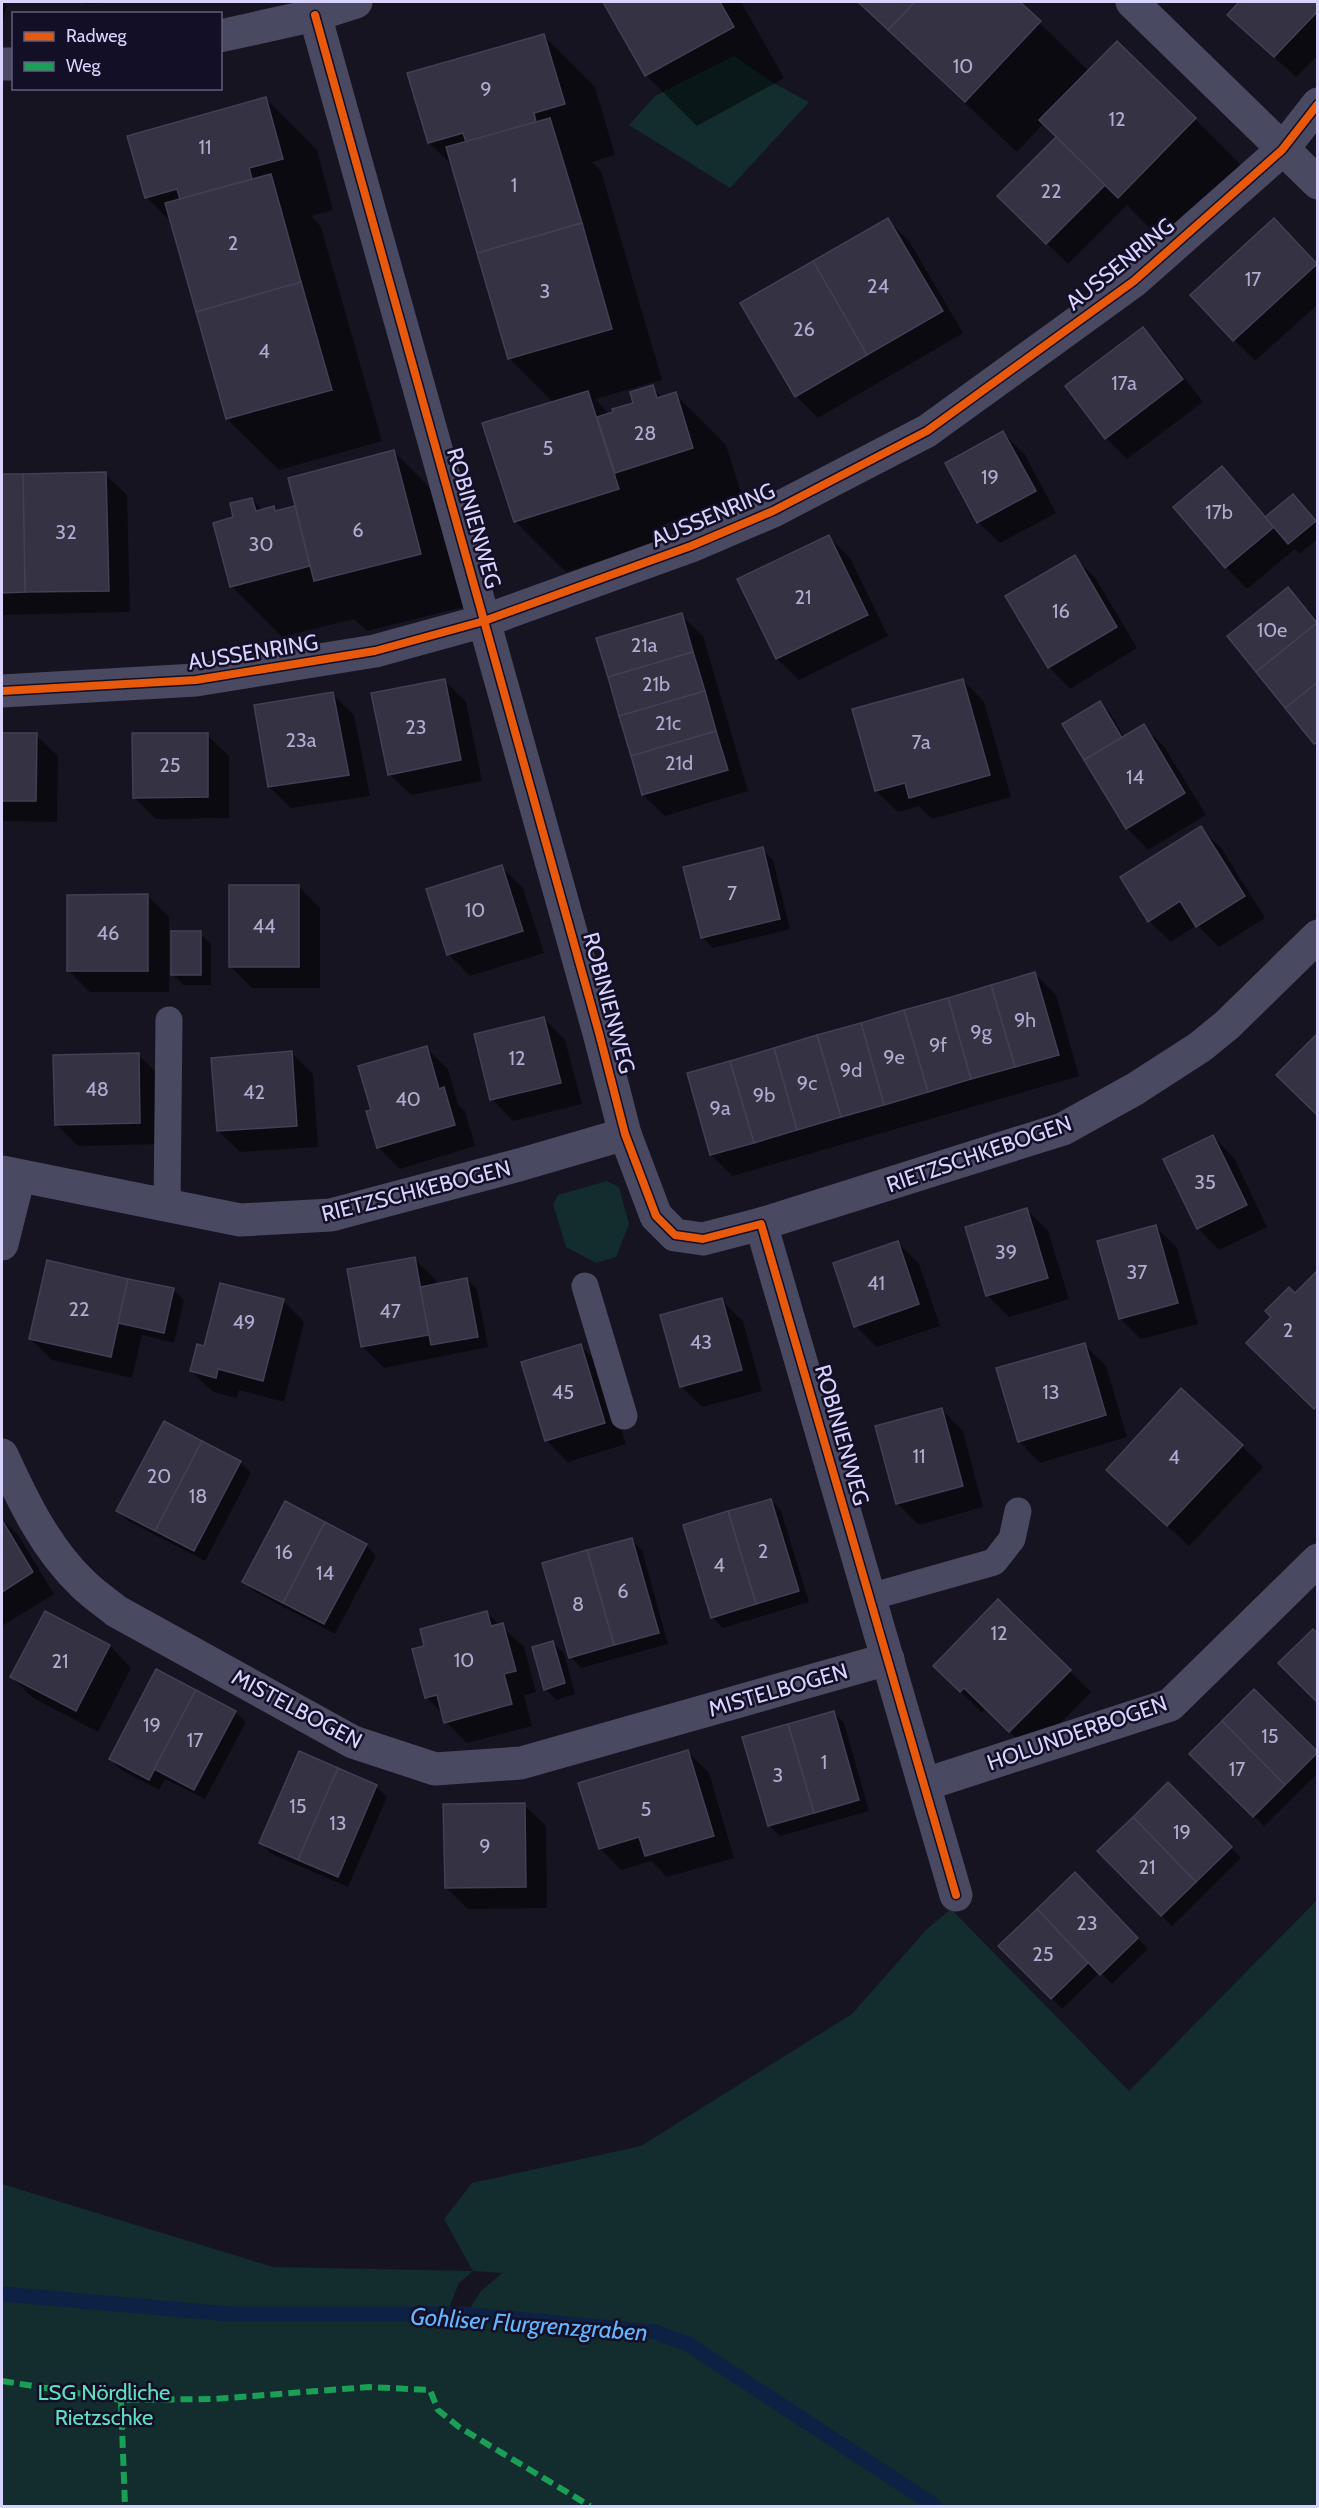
<svg xmlns="http://www.w3.org/2000/svg" width="1319" height="2508" font-family="Cabin,sans-serif">
<style>
.green{fill:#132c2d;fill-rule:evenodd}
.shadow{fill:#0007}
.lines{fill:none;stroke-linecap:round;stroke-linejoin:round}
.stream{stroke:#0d2144;stroke-width:15}
.building{fill:#343243;stroke:#433f54;stroke-width:1.5}
.lane{stroke:#4a4962;stroke-width:27}
.street{stroke:#4a4962;stroke-width:33}
.quiet{stroke:#1a9f57;stroke-width:6;stroke-dasharray:12 6;stroke-linecap:butt}
.cycleway-casing{stroke:#130f26;stroke-width:11}
.cycleway{stroke:#e8590c;stroke-width:8}
.labels{text-anchor:middle;dominant-baseline:central;stroke-width:5;stroke-linejoin:round;paint-order:stroke}
.number-label{font-size:20px;fill:#b0acd0}
.street-label{font-size:22px;fill:#d9d4ff;stroke:#130f26}
.park-label{font-size:22px;fill:#5fe0c0;stroke:#130f26}
.water-label{font-size:24px;font-style:italic;fill:#62b6ff;stroke:#130f26}
</style>
<rect width="100%" height="100%" fill="#161421"/>
<!-- green -->
<g class="green">
<polygon points="734,56 775,84 809,102 730,188 629,125 655,96"/>
<polygon points="607,1181 619,1187 629,1224 616,1257 596,1263 566,1247 553,1204 558,1195"/>
<path d="M1317,1900V2506H2V2184L273,2267L473,2271L444,2219L472,2183L641,2146L852,2014L926,1930L951,1909L1129,2091ZM473,2271L502,2273L481,2291L466,2314L447,2313L459,2283Z"/>
</g>
<!-- shadow -->
<g class="shadow">
<polygon points="2,2 7,2 2,29"/>
<polygon points="82,2 129,2 85,4"/>
<polygon points="604,2 741,2 784,78 697,126 646,75"/>
<polygon points="857,2 1018,2 1089,71 1195,119 1246,170 1170,248 1127,205 1068,264 999,196 1075,154 1044,123 1017,152"/>
<polygon points="1241,2 1318,2 1318,55 1296,77 1229,15"/>
<polygon points="544,36 595,87 615,155 592,162 601,171 662,380 595,399 610,415 635,404 652,387 663,398 675,394 726,445 743,499 665,524 669,540 566,572 515,521 554,403 509,358 454,167 429,143"/>
<polygon points="266,99 317,150 333,210 311,216 321,227 382,441 279,470 227,419 172,223 146,197"/>
<polygon points="888,220 909,241 963,333 818,418 796,396"/>
<polygon points="1296,241 1318,265 1318,304 1255,361 1234,340"/>
<polygon points="1143,329 1164,351 1203,402 1127,459 1106,438"/>
<polygon points="1003,433 1025,455 1056,513 1000,543 978,522"/>
<polygon points="394,452 445,503 472,605 367,631 354,619 282,637 231,586 252,499 263,510 274,507 278,512 296,507"/>
<polygon points="1222,468 1267,517 1293,496 1318,523 1318,539 1299,554 1295,549 1247,589 1226,567"/>
<polygon points="105,474 127,495 130,612 2,615 2,476"/>
<polygon points="828,536 850,558 888,636 799,680 777,659 739,580"/>
<polygon points="1074,557 1096,579 1137,648 1070,689 1049,667"/>
<polygon points="1288,589 1318,621 1318,746 1229,636"/>
<polygon points="681,615 703,636 748,791 665,816 643,795 597,639"/>
<polygon points="444,680 466,702 482,781 411,795 389,774"/>
<polygon points="963,680 984,702 1011,797 932,819 919,806 898,812 876,791"/>
<polygon points="332,694 354,715 370,796 291,808 269,787"/>
<polygon points="1099,703 1110,713 1125,738 1144,726 1165,748 1206,815 1148,850 1127,828"/>
<polygon points="2,734 36,735 58,756 57,822 2,821"/>
<polygon points="207,735 229,756 229,818 156,819 134,797"/>
<polygon points="1200,828 1222,849 1265,918 1219,947 1197,925 1171,942 1149,921"/>
<polygon points="762,849 773,860 790,929 713,948 702,937"/>
<polygon points="502,867 523,888 544,953 470,976 449,955 428,890"/>
<polygon points="299,887 320,908 320,988 252,988 231,967"/>
<polygon points="147,895 169,917 169,992 90,992 69,971"/>
<polygon points="200,933 211,944 211,985 183,985 173,975"/>
<polygon points="1035,974 1056,995 1079,1076 733,1176 711,1155 688,1074"/>
<polygon points="544,1019 565,1040 582,1104 513,1121 492,1099"/>
<polygon points="426,1048 448,1069 458,1104 465,1111 475,1146 400,1169 378,1147 373,1111"/>
<polygon points="291,1053 313,1074 318,1147 240,1152 218,1131"/>
<polygon points="138,1055 160,1076 161,1144 78,1146 56,1124"/>
<polygon points="1213,1136 1234,1158 1267,1227 1219,1250 1198,1228"/>
<polygon points="1027,1210 1048,1231 1069,1299 1009,1317 987,1295"/>
<polygon points="1156,1227 1177,1248 1198,1324 1141,1339 1120,1318"/>
<polygon points="898,1243 919,1264 940,1326 877,1347 856,1326"/>
<polygon points="414,1259 436,1280 437,1285 467,1279 477,1290 488,1347 384,1368 363,1347"/>
<polygon points="173,1290 184,1300 174,1343 142,1335 132,1378 52,1360 31,1339"/>
<polygon points="721,1300 743,1321 762,1391 702,1407 681,1386"/>
<polygon points="283,1301 304,1322 284,1402 239,1390 237,1398 213,1392 191,1371 205,1348"/>
<polygon points="1084,1344 1106,1366 1127,1437 1040,1463 1019,1441"/>
<polygon points="581,1346 602,1367 626,1444 568,1462 546,1440"/>
<polygon points="942,1410 963,1431 983,1507 919,1525 897,1503"/>
<polygon points="1242,1446 1263,1467 1189,1546 1108,1470"/>
<polygon points="240,1462 251,1473 205,1561 128,1521 118,1510"/>
<polygon points="771,1500 781,1511 809,1602 723,1628 712,1617"/>
<polygon points="2,1519 18,1535 54,1594 2,1626"/>
<polygon points="631,1540 642,1550 668,1644 581,1668 571,1657"/>
<polygon points="366,1545 376,1556 335,1634 255,1592 244,1582"/>
<polygon points="999,1602 1091,1692 1031,1753 986,1708 982,1713 935,1666"/>
<polygon points="46,1613 110,1646 131,1668 98,1732 33,1698 12,1677"/>
<polygon points="487,1613 524,1647 536,1692 524,1695 532,1726 467,1743 446,1722 444,1715 426,1697 426,1647"/>
<polygon points="553,1643 564,1653 575,1694 556,1700 546,1689"/>
<polygon points="1254,1691 1318,1754 1318,1773 1264,1826 1191,1754"/>
<polygon points="235,1712 246,1722 205,1799 165,1779 159,1790 121,1770 111,1759"/>
<polygon points="833,1712 844,1723 869,1811 780,1836 769,1825"/>
<polygon points="688,1752 709,1773 734,1858 667,1877 651,1861 621,1870 600,1848"/>
<polygon points="1168,1784 1241,1858 1172,1926 1099,1851"/>
<polygon points="376,1786 387,1797 348,1887 272,1854 261,1843"/>
<polygon points="524,1805 546,1826 547,1908 468,1909 446,1888"/>
<polygon points="1075,1874 1148,1949 1112,1984 1100,1972 1062,2009 1001,1946"/>
</g>
<g class="lines">
<!-- stream -->
<polyline class="stream" points="2,2294 230,2314 462,2314 655,2332 688,2344 935,2506"/>
</g>
<!-- building -->
<g class="building">
<polygon points="603,2 720,2 734,27 645,76"/>
<polygon points="858,2 915,2 888,30"/>
<polygon points="915,2 1020,2 1041,21 965,102 888,30"/>
<polygon points="1239,2 1318,2 1318,11 1274,57 1227,15"/>
<polygon points="544,34 565,104 534,113 536,122 466,142 463,133 428,143 407,73"/>
<polygon points="1117,41 1196,118 1118,198 1039,120"/>
<polygon points="266,97 283,159 249,168 252,179 180,199 177,189 145,198 127,136"/>
<polygon points="550,118 582,223 477,253 446,147"/>
<polygon points="1056,137 1105,185 1046,244 997,196"/>
<polygon points="271,174 301,282 196,312 165,203"/>
<polygon points="888,218 943,311 867,355 813,261"/>
<polygon points="1274,218 1317,264 1233,341 1190,295"/>
<polygon points="582,223 612,329 508,359 477,253"/>
<polygon points="813,261 867,355 795,397 740,303"/>
<polygon points="301,282 332,390 226,419 196,312"/>
<polygon points="1143,327 1183,379 1105,439 1065,386"/>
<polygon points="653,385 657,398 676,392 693,448 615,473 597,417 613,412 612,409 633,403 630,392"/>
<polygon points="588,391 619,489 514,522 482,423"/>
<polygon points="1003,431 1036,491 977,523 945,463"/>
<polygon points="394,450 421,554 314,581 288,478"/>
<polygon points="1222,466 1274,527 1225,568 1173,507"/>
<polygon points="106,472 109,591 25,592 23,474"/>
<polygon points="2,474 23,474 25,592 2,593"/>
<polygon points="1293,494 1316,521 1288,544 1265,517"/>
<polygon points="252,498 256,511 274,506 275,511 295,506 310,566 230,587 213,523 233,517 230,503"/>
<polygon points="829,535 868,615 776,659 737,579"/>
<polygon points="1075,555 1117,627 1048,668 1005,596"/>
<polygon points="1288,587 1317,623 1256,672 1227,636"/>
<polygon points="682,613 693,652 608,677 596,638"/>
<polygon points="1317,623 1318,682 1285,708 1256,672"/>
<polygon points="693,652 705,691 619,716 608,677"/>
<polygon points="445,679 461,760 388,775 371,693"/>
<polygon points="963,679 990,775 909,798 905,783 875,791 852,709"/>
<polygon points="1318,682 1318,741 1314,744 1285,708"/>
<polygon points="705,691 716,731 631,756 619,716"/>
<polygon points="333,692 349,775 268,787 254,705"/>
<polygon points="1100,701 1122,738 1084,760 1062,724"/>
<polygon points="1144,724 1185,793 1126,829 1084,760"/>
<polygon points="716,731 728,770 642,795 631,756"/>
<polygon points="2,733 37,733 36,801 2,801"/>
<polygon points="132,733 208,733 208,797 133,798"/>
<polygon points="1201,826 1245,896 1196,927 1180,901 1148,922 1120,877"/>
<polygon points="763,847 780,919 701,938 683,867"/>
<polygon points="502,865 523,931 447,955 426,889"/>
<rect x="229" y="885" width="70" height="82"/>
<polygon points="148,894 148,971 67,971 67,895"/>
<rect x="171" y="931" width="30" height="44"/>
<polygon points="1035,972 1059,1055 1015,1067 991,985"/>
<polygon points="991,985 1015,1067 971,1079 948,998"/>
<polygon points="948,998 971,1079 928,1092 904,1010"/>
<polygon points="904,1010 928,1092 884,1105 861,1023"/>
<polygon points="544,1017 561,1083 490,1100 474,1034"/>
<polygon points="861,1023 884,1105 841,1117 817,1035"/>
<polygon points="1318,1033 1318,1116 1276,1075"/>
<polygon points="817,1035 841,1117 797,1130 774,1048"/>
<polygon points="427,1046 439,1089 444,1087 455,1125 377,1148 366,1111 371,1110 358,1066"/>
<polygon points="774,1048 797,1130 754,1143 730,1061"/>
<polygon points="292,1051 297,1126 217,1131 211,1058"/>
<polygon points="139,1053 140,1123 55,1125 53,1055"/>
<polygon points="730,1061 754,1143 710,1155 687,1073"/>
<polygon points="1213,1135 1247,1205 1197,1229 1163,1159"/>
<polygon points="1027,1208 1048,1278 986,1296 965,1227"/>
<polygon points="1156,1225 1178,1303 1119,1319 1097,1241"/>
<polygon points="898,1241 919,1304 854,1327 833,1263"/>
<polygon points="415,1257 429,1335 361,1347 347,1269"/>
<polygon points="47,1260 128,1279 111,1357 29,1339"/>
<polygon points="1318,1270 1318,1405 1314,1409 1246,1343 1271,1317 1265,1311 1289,1287 1295,1293"/>
<polygon points="467,1278 478,1337 431,1345 420,1287"/>
<polygon points="128,1279 174,1288 164,1333 118,1323"/>
<polygon points="220,1283 284,1299 263,1381 218,1369 216,1378 190,1371 197,1344 204,1346"/>
<polygon points="722,1298 742,1370 680,1387 660,1315"/>
<polygon points="1085,1343 1106,1415 1018,1442 996,1368"/>
<polygon points="581,1344 605,1423 545,1441 521,1362"/>
<polygon points="1181,1388 1243,1445 1167,1526 1106,1470"/>
<polygon points="942,1408 963,1486 896,1504 875,1426"/>
<polygon points="164,1421 202,1441 155,1531 116,1511"/>
<polygon points="202,1441 241,1461 194,1551 155,1531"/>
<polygon points="771,1499 799,1591 756,1604 728,1511"/>
<polygon points="285,1501 325,1522 283,1603 242,1582"/>
<polygon points="728,1511 756,1604 711,1618 683,1525"/>
<polygon points="2,1520 33,1572 2,1592"/>
<polygon points="325,1522 367,1544 324,1624 283,1603"/>
<polygon points="632,1538 659,1633 614,1645 587,1550"/>
<polygon points="587,1550 614,1645 569,1658 542,1563"/>
<polygon points="998,1599 1071,1670 1009,1732 964,1688 960,1692 933,1666"/>
<polygon points="45,1611 110,1645 76,1711 10,1677"/>
<polygon points="487,1611 491,1626 503,1623 516,1671 504,1674 512,1704 444,1723 437,1695 425,1698 412,1649 424,1646 420,1629"/>
<polygon points="1313,1629 1318,1634 1318,1703 1278,1663"/>
<polygon points="553,1641 565,1683 544,1690 532,1647"/>
<polygon points="156,1669 196,1690 149,1780 109,1759"/>
<polygon points="1254,1689 1318,1752 1285,1785 1222,1721"/>
<polygon points="196,1690 236,1711 194,1790 154,1769"/>
<polygon points="834,1711 859,1800 814,1813 788,1724"/>
<polygon points="1222,1721 1285,1785 1253,1817 1189,1754"/>
<polygon points="788,1724 814,1813 768,1826 742,1737"/>
<polygon points="688,1750 714,1836 645,1856 639,1837 599,1849 578,1783"/>
<polygon points="299,1751 338,1768 298,1860 259,1843"/>
<polygon points="338,1768 377,1785 338,1877 298,1860"/>
<polygon points="1168,1782 1232,1847 1196,1882 1133,1817"/>
<polygon points="525,1803 526,1887 445,1888 443,1804"/>
<polygon points="1133,1817 1196,1882 1161,1916 1097,1851"/>
<polygon points="1075,1872 1138,1938 1100,1975 1037,1909"/>
<polygon points="1037,1909 1088,1963 1051,1999 998,1946"/>
</g>
<g class="lines">
<!-- lane -->
<g class="lane">
<polyline points="167,1206 169,1020"/>
<polyline points="585,1286 624,1416"/>
<polyline points="870,1597 994,1562 1012,1539 1018,1511"/>
</g>
<!-- street -->
<g class="street">
<polyline points="1132,2 1318,183"/>
<polyline points="315,15 599,1033 625,1134 656,1216 675,1235 703,1239 761,1224 956,1895"/>
<polyline points="220,36 315,15 356,2"/>
<polyline points="2,64 14,64"/>
<polyline points="2,691 196,680 375,651 484,621 691,546 773,511 927,431 1134,281 1282,150 1318,104"/>
<polyline points="2,1172 240,1220 331,1215 519,1165 625,1134"/>
<polyline points="761,1224 1063,1129 1135,1089 1200,1047 1227,1025 1318,936"/>
<polyline points="2,1244 19,1176"/>
<path d="M2,1455C23,1501 46,1549 83,1584C93,1594 105,1602 116,1611L353,1742L435,1769L521,1763L888,1659"/>
<polyline points="926,1784 1170,1705 1318,1560"/>
</g>
<!-- quiet -->
<g class="quiet">
<polyline points="2,2381 121,2400 214,2399 369,2387 430,2390 438,2410 459,2427 590,2506"/>
<polyline points="121,2400 125,2506"/>
</g>
<!-- cycleway casing -->
<g class="cycleway-casing">
<g id="cycleway">
<polyline points="315,15 599,1033 625,1134 656,1216 675,1235 703,1239 761,1224 956,1895"/>
<polyline points="2,691 196,680 375,651 484,621 691,546 773,511 927,431 1134,281 1282,150 1318,104"/>
</g>
</g>
<!-- cycleway -->
<use href="#cycleway" class="cycleway"/>
</g>
<g class="labels">
<!-- number labels -->
<g class="number-label">
<text x="963" y="66">10</text>
<text x="486" y="89">9</text>
<text x="1117" y="119">12</text>
<text x="205" y="147">11</text>
<text x="514" y="185">1</text>
<text x="1051" y="191">22</text>
<text x="233" y="243">2</text>
<text x="1253" y="279">17</text>
<text x="878" y="286">24</text>
<text x="545" y="291">3</text>
<text x="804" y="329">26</text>
<text x="264" y="351">4</text>
<text x="1124" y="383">17a</text>
<text x="645" y="433">28</text>
<text x="548" y="448">5</text>
<text x="990" y="477">19</text>
<text x="1219" y="512">17b</text>
<text x="358" y="530">6</text>
<text x="66" y="532">32</text>
<text x="261" y="544">30</text>
<text x="803" y="597">21</text>
<text x="1061" y="611">16</text>
<text x="1272" y="630">10e</text>
<text x="644" y="645">21a</text>
<text x="656" y="684">21b</text>
<text x="668" y="723">21c</text>
<text x="416" y="727">23</text>
<text x="301" y="740">23a</text>
<text x="921" y="742">7a</text>
<text x="679" y="763">21d</text>
<text x="170" y="765">25</text>
<text x="1135" y="777">14</text>
<text x="732" y="893">7</text>
<text x="475" y="910">10</text>
<text x="264" y="926">44</text>
<text x="108" y="933">46</text>
<text x="1025" y="1020">9h</text>
<text x="981" y="1032">9g</text>
<text x="938" y="1045">9f</text>
<text x="894" y="1057">9e</text>
<text x="517" y="1058">12</text>
<text x="851" y="1070">9d</text>
<text x="807" y="1083">9c</text>
<text x="97" y="1089">48</text>
<text x="254" y="1092">42</text>
<text x="764" y="1095">9b</text>
<text x="408" y="1099">40</text>
<text x="720" y="1108">9a</text>
<text x="1205" y="1182">35</text>
<text x="1006" y="1252">39</text>
<text x="1137" y="1272">37</text>
<text x="876" y="1283">41</text>
<text x="79" y="1309">22</text>
<text x="390" y="1311">47</text>
<text x="244" y="1322">49</text>
<text x="1288" y="1330">2</text>
<text x="701" y="1342">43</text>
<text x="563" y="1392">45</text>
<text x="1051" y="1392">13</text>
<text x="919" y="1456">11</text>
<text x="1174" y="1457">4</text>
<text x="159" y="1476">20</text>
<text x="198" y="1496">18</text>
<text x="763" y="1551">2</text>
<text x="284" y="1552">16</text>
<text x="719" y="1565">4</text>
<text x="325" y="1573">14</text>
<text x="623" y="1591">6</text>
<text x="578" y="1604">8</text>
<text x="999" y="1633">12</text>
<text x="464" y="1660">10</text>
<text x="60" y="1661">21</text>
<text x="152" y="1725">19</text>
<text x="1270" y="1736">15</text>
<text x="195" y="1740">17</text>
<text x="824" y="1762">1</text>
<text x="1237" y="1769">17</text>
<text x="778" y="1775">3</text>
<text x="298" y="1806">15</text>
<text x="646" y="1809">5</text>
<text x="338" y="1823">13</text>
<text x="1182" y="1832">19</text>
<text x="485" y="1846">9</text>
<text x="1147" y="1867">21</text>
<text x="1087" y="1923">23</text>
<text x="1043" y="1954">25</text>
</g>
<!-- street labels -->
<g class="street-label">
<text transform="translate(1120 264) rotate(-39)">AUSSENRING</text>
<text transform="translate(713 515) rotate(-23)">AUSSENRING</text>
<text transform="translate(474 518) rotate(74)">ROBINIENWEG</text>
<text transform="translate(253 652) rotate(-9)">AUSSENRING</text>
<text transform="translate(609 1003) rotate(75)">ROBINIENWEG</text>
<text transform="translate(979 1154) rotate(-19)">RIETZSCHKEBOGEN</text>
<text transform="translate(416 1191) rotate(-14)">RIETZSCHKEBOGEN</text>
<text transform="translate(842 1435) rotate(74)">ROBINIENWEG</text>
<text transform="translate(778 1690) rotate(-16)">MISTELBOGEN</text>
<text transform="translate(297 1709) rotate(28)">MISTELBOGEN</text>
<text transform="translate(1077 1733) rotate(-19)">HOLUNDERBOGEN</text>
</g>
<!-- park labels -->
<g class="park-label">
<text x="104" y="2392">LSG Nördliche<tspan x="104" dy="25">Rietzschke</tspan></text>
</g>
<!-- water labels -->
<g class="water-label">
<text transform="translate(529 2324) rotate(4)">Gohliser Flurgrenzgraben</text>
</g>
</g>
<!-- border -->
<rect width="1319" height="2508" fill="none" stroke="#d9d4ff" stroke-width="6"/>
<!-- legend -->
<rect x="12" y="12" width="210" height="78" fill="#130f26" stroke="#625e7d" stroke-width="1.5"/>
<rect x="24" y="32" width="30" height="9" fill="#e8590c" stroke="#625e7d" stroke-width="1.5"/>
<text x="66" y="42" font-size="18" fill="#d9d4ff">Radweg</text>
<rect x="24" y="62" width="30" height="9" fill="#1a9f57" stroke="#625e7d" stroke-width="1.5"/>
<text x="66" y="72" font-size="18" fill="#d9d4ff">Weg</text>
</svg>
